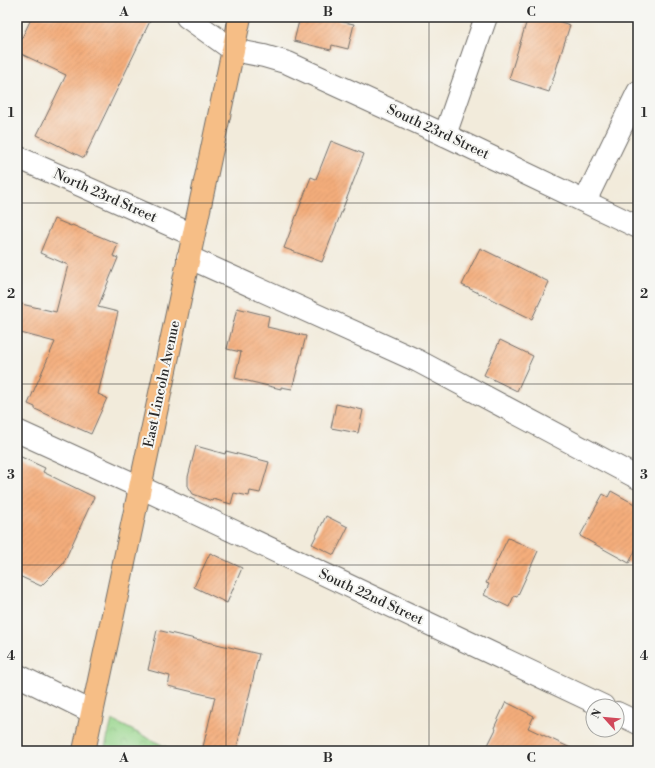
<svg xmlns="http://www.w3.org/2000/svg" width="655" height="768" font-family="'Libre Bodoni',serif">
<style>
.park{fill:url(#park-crowns);stroke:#62805c}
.building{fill:url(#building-hatch)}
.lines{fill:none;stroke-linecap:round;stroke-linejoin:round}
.minor-casing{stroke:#716e69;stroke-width:24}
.major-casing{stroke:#716e69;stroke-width:24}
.minor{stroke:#fff;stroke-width:22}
.major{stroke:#f6be86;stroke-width:22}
.grid{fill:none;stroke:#2b2b2b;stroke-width:1;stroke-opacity:0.55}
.labels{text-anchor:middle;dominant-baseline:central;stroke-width:4;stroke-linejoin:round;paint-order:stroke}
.street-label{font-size:14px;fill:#2b2b2b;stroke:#f6f6f2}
.neatline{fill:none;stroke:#2b2b2b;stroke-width:1.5}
.grid-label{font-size:13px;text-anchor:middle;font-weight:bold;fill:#2b2b2b}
</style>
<defs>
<pattern id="park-crowns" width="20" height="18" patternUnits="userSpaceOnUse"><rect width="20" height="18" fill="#98d68c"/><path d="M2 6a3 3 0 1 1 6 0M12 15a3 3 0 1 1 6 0" fill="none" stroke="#83b879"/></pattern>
<pattern id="building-hatch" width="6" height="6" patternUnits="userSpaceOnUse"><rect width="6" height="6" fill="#f4ad7b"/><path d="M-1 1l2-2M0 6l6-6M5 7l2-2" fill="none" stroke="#d1956a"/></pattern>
</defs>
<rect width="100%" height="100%" fill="#f6f6f2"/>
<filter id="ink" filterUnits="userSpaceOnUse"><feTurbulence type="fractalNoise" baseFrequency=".025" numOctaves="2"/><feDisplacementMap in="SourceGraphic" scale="8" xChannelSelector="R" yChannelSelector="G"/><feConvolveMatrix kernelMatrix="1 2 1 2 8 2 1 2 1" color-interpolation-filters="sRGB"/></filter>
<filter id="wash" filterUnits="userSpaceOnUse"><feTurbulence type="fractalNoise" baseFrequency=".012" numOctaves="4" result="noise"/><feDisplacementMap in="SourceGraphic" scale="16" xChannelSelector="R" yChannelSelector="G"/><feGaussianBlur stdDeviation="0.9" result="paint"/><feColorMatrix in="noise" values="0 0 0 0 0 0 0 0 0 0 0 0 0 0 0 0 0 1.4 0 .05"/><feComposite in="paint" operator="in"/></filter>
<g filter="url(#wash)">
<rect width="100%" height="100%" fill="#f2ebdb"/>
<!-- park -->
<polygon class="park" points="112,720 174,751 104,751"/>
<g id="blocks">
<!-- building -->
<g class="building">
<polygon points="32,17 152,17 84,158 37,135 66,75 17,52 17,48"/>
<polygon points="300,17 339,17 338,21 354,24 348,49 332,45 331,50 294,41"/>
<polygon points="528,17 545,17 570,25 549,92 509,79"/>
<polygon points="331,141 364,154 322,262 284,248 311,177 316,179"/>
<polygon points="54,219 71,226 72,225 118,244 113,256 118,258 98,307 118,312 98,394 107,398 91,434 35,409 35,407 28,404 55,342 17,332 17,303 56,312 68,265 40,253"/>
<polygon points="480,248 549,282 532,319 462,285"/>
<polygon points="237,308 269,316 267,327 306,336 292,389 281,387 281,389 235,378 241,352 227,349"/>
<polygon points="500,340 533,356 517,391 484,375"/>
<polygon points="336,404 363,410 358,433 331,428"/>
<polygon points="196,446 225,454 226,451 269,462 260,493 250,491 249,496 234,493 231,504 213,499 212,501 193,494 188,486 188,477"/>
<polygon points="17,455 45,468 43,472 94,497 63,564 41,586 17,575"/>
<polygon points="611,491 638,506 638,545 629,563 580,536 603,494 608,497"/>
<polygon points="326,516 348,527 334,555 312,544"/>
<polygon points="508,538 538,551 517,597 514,596 509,607 484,595 489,584 486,583"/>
<polygon points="210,553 242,568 227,603 194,587"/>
<polygon points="157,630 259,654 236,751 202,751 215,697 168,686 170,676 148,670"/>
<polygon points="506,702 534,716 528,728 577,751 485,751 496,729 494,728"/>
</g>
</g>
</g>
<g filter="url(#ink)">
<use href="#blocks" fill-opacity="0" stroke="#716e69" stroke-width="1"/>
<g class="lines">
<!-- minor casing -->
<g class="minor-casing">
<g id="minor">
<polyline points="187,17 233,50 264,56 288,63 445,135 638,227"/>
<polyline points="445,135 486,17"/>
<polyline points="17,157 193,235"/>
<polyline points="585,201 638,92"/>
<polyline points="188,257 418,361 638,478"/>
<polyline points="17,431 140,487 603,706"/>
<polyline points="17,675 92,712"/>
<polyline points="617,713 638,723"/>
</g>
</g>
<!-- major casing -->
<g class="major-casing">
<polyline id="major" points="84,751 240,17"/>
</g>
<!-- minor -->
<use href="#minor" class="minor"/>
<!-- major -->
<use href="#major" class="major"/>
</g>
</g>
<!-- grid -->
<path class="grid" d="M226,17V751M429,17V751M17,203H638M17,384H638M17,565H638"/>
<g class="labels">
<!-- street labels -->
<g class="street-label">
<text transform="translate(438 132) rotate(25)">South 23rd Street</text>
<text transform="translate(105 196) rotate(24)">North 23rd Street</text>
<text transform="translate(162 384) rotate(-78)">East Lincoln Avenue</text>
<text transform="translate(371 597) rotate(25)">South 22nd Street</text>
</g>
</g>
<!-- margin -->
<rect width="655" height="768" fill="none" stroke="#f6f6f2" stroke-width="44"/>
<!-- north arrow -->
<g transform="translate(605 718) rotate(297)"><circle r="19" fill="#f6f6f2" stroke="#a5a5a2"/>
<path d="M0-3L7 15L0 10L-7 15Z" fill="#d1495b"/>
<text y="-6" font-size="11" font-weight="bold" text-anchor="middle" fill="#2b2b2b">N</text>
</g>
<rect x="22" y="22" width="611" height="724" class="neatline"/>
<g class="grid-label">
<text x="124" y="16">A</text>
<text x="328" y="16">B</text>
<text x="531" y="16">C</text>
<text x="11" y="117">1</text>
<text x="644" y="117">1</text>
<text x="11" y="298">2</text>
<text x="644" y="298">2</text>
<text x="11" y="479">3</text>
<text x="644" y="479">3</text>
<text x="11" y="660">4</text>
<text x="644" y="660">4</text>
<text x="124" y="762">A</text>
<text x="328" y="762">B</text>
<text x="531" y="762">C</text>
</g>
</svg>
